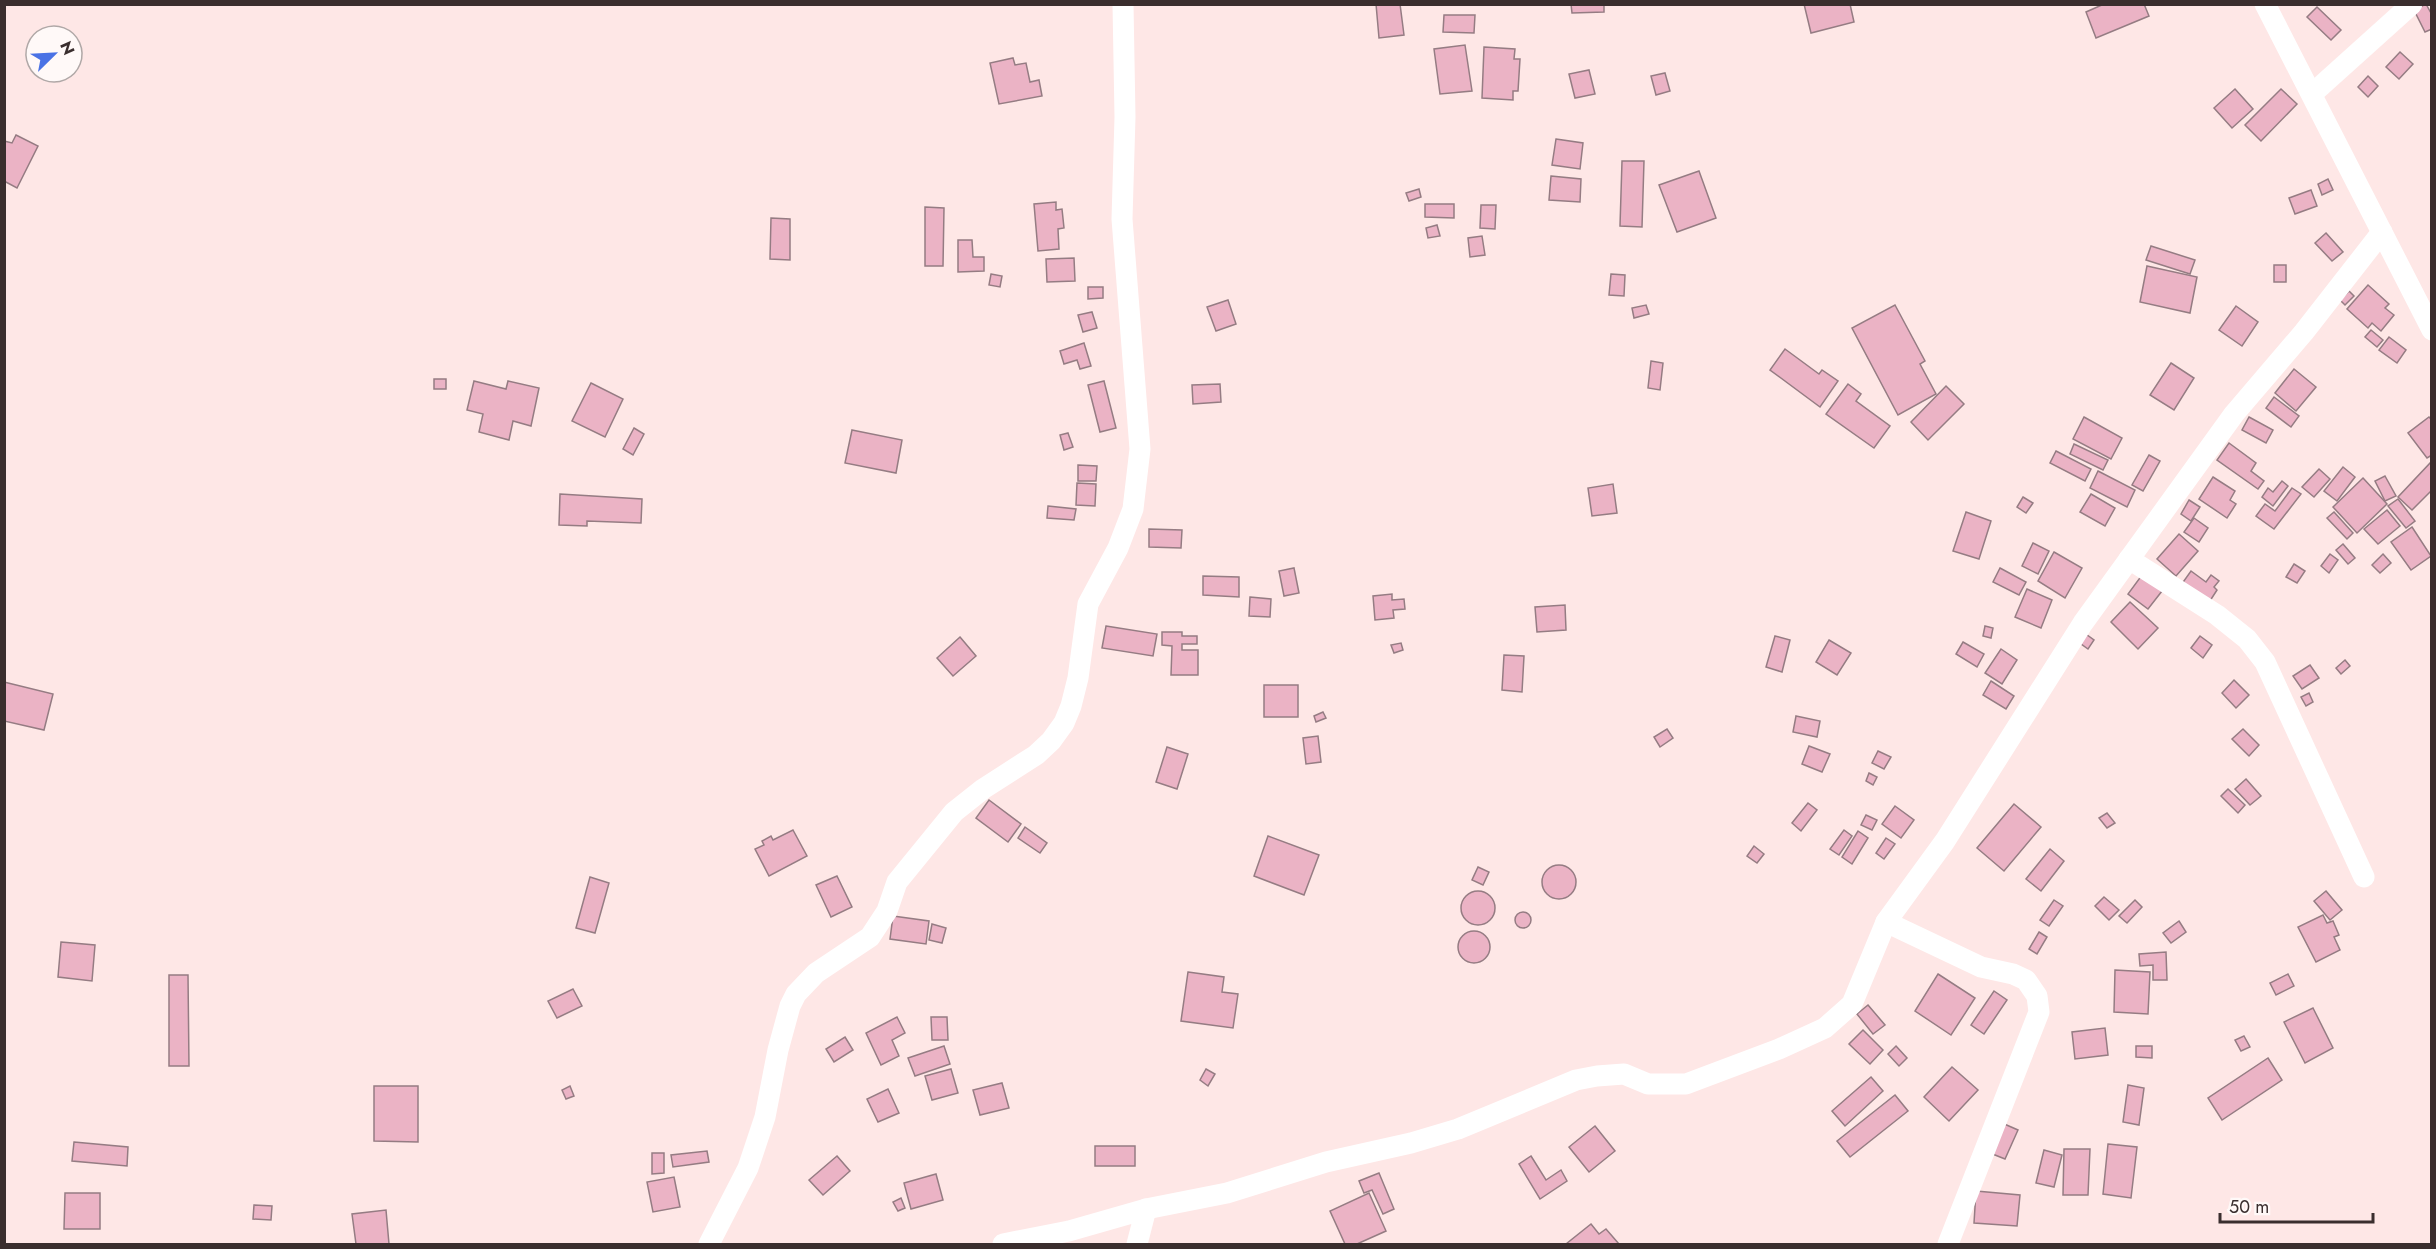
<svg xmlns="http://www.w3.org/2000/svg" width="2436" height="1249" font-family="Jost,sans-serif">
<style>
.building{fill:#ebb3c5;stroke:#957c83;stroke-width:1.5}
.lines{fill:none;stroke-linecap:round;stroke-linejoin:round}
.minor{stroke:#fff;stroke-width:21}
</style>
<rect width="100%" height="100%" fill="#fee7e6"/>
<!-- building -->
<g class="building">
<polygon points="1376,4 1400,4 1404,35 1379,38"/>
<polygon points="1571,4 1604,4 1604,12 1572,13"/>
<polygon points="1804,4 1850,4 1854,22 1811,33"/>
<polygon points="2104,4 2144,4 2149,16 2096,38 2086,12"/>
<polygon points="2426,4 2432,15 2432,29 2425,32 2414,10"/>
<polygon points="2317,7 2341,30 2331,40 2307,17"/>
<polygon points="1444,15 1475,15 1474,33 1443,32"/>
<polygon points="1465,45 1472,91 1440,94 1434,49"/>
<polygon points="1484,47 1515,49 1514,59 1520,59 1518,91 1513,91 1513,100 1482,98"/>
<polygon points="2400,52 2413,64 2399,79 2386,67"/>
<polygon points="1013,58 1015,65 1026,63 1030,82 1039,80 1042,96 999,104 990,63"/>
<polygon points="1589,70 1595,94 1575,98 1569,74"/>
<polygon points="1665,73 1670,91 1656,95 1651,76"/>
<polygon points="2368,76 2378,86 2368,97 2358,87"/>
<polygon points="2235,89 2253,109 2232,128 2214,108"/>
<polygon points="2281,89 2297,104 2261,141 2245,125"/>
<polygon points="16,135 38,146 17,188 4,181 4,141 12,143"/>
<polygon points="1556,139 1583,143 1580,169 1552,165"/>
<polygon points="1622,161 1644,161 1642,227 1620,226"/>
<polygon points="1699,171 1716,218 1677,232 1659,185"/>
<polygon points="1551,176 1581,179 1580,202 1549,200"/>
<polygon points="2328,179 2333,190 2322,195 2318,184"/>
<polygon points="1419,189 1421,197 1409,201 1406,193"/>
<polygon points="2311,190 2317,206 2295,214 2289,198"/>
<polygon points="1056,202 1056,210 1062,209 1064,228 1058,229 1059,249 1038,251 1034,204"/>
<polygon points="1425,204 1454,204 1454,218 1425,217"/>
<polygon points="1481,205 1496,205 1495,229 1480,228"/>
<polygon points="925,207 944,208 943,266 925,266"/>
<polygon points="771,218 790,219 790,260 770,259"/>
<polygon points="1437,225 1440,236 1428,238 1426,228"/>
<polygon points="2326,233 2343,252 2332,261 2315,243"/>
<polygon points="1482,236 1485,255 1470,257 1468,238"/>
<polygon points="958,240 972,240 973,257 984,257 984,271 958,272"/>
<polygon points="2151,246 2195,260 2190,274 2146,260"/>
<polygon points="1074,258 1075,281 1047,282 1046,259"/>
<rect x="2274" y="265" width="12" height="17"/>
<polygon points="2147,266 2197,277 2190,313 2140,302"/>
<polygon points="991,274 1002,276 1000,287 989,285"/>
<polygon points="1611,274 1625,275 1624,296 1609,295"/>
<polygon points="2368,285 2389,304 2385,308 2394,315 2381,331 2372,323 2368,328 2347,309"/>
<polygon points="1088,287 1103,287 1103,298 1088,299"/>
<polygon points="2349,291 2354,296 2345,305 2340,300"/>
<polygon points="1228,300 1236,324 1216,331 1207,307"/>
<polygon points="1646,305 1649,314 1634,318 1632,308"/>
<polygon points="1895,305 1925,361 1920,364 1936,394 1898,415 1852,328"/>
<polygon points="2236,306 2258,322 2242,346 2219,330"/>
<polygon points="1092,312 1097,328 1083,332 1078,315"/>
<polygon points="2371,330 2383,340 2377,347 2365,337"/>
<polygon points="2389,337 2406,350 2397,363 2379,350"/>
<polygon points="1084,343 1091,366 1080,369 1077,360 1064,364 1060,351"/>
<polygon points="1785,349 1819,374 1822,370 1838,381 1820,407 1770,370"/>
<polygon points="1651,361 1663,363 1660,390 1648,388"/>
<polygon points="2171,363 2194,378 2174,410 2150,395"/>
<polygon points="2294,369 2316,387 2296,411 2275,393"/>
<rect x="434" y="379" width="12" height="10"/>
<polygon points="474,381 506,389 508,381 539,388 531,426 513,421 509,440 479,432 483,414 467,410"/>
<polygon points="1104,381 1116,428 1100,432 1088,385"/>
<polygon points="591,383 623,399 605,437 572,421"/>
<polygon points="1220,384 1221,402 1193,404 1192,385"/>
<polygon points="1848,384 1861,394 1856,401 1890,426 1874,448 1826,414"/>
<polygon points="1946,386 1964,404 1928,440 1911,422"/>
<polygon points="2274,397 2299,416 2291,427 2266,408"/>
<polygon points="2084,417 2122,438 2111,459 2073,439"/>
<polygon points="2249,417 2273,430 2266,443 2242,430"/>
<polygon points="2429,417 2432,420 2432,455 2427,458 2408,433"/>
<polygon points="634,428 644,434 633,455 623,449"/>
<polygon points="852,430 902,440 896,473 845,463"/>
<polygon points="1068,433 1073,447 1064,450 1060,435"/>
<polygon points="2229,443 2256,463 2251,471 2264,481 2258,489 2217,460"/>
<polygon points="2074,444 2108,460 2103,470 2070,454"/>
<polygon points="2056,451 2091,469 2085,481 2050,463"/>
<polygon points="2149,455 2160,461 2143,491 2132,485"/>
<polygon points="2432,461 2432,490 2412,510 2398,497"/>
<polygon points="1078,465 1097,466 1096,481 1078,481"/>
<polygon points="2343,467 2355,477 2337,501 2324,491"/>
<polygon points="2319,469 2330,479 2314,497 2302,487"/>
<polygon points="2098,471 2135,490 2127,507 2090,488"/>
<polygon points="2385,476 2396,496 2385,501 2375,481"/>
<polygon points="2213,477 2235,491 2230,500 2236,504 2227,518 2199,499"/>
<polygon points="2363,478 2387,504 2357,533 2333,507"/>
<polygon points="2282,481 2288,486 2273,506 2262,497 2268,488 2273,492"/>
<polygon points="1077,483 1096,484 1095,506 1076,505"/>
<polygon points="1613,484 1617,513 1592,516 1588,488"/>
<polygon points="2292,488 2301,494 2274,529 2256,516 2265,504 2275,511"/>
<polygon points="560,494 642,499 641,523 587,521 587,526 559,525"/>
<polygon points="2091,494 2115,508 2105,526 2080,512"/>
<polygon points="2023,497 2033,503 2026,513 2017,507"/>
<polygon points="2398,499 2415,521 2406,528 2388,506"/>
<polygon points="2189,500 2200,507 2191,521 2181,514"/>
<polygon points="1048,506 1076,509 1074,520 1047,518"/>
<polygon points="2387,510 2400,526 2378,544 2364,529"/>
<polygon points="1966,512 1991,521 1979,559 1953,551"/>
<polygon points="2334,512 2353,533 2347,539 2327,518"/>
<polygon points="2194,518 2208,528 2199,542 2184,532"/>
<polygon points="2412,527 2431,556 2411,570 2391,542"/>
<polygon points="1149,529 1182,530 1181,548 1149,547"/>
<polygon points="2179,534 2198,551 2176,576 2157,559"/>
<polygon points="2033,543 2049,551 2038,574 2022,566"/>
<polygon points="2343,544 2355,558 2348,564 2336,550"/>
<polygon points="2054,552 2082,568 2065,598 2038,581"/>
<polygon points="2330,554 2338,560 2329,573 2321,566"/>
<polygon points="2383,554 2391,563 2380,573 2372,565"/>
<polygon points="2294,564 2305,571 2297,583 2286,577"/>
<polygon points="1294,568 1299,593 1284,596 1279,571"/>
<polygon points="2000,568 2026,582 2019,595 1993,582"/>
<polygon points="2191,571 2206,582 2211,575 2219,581 2214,587 2217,590 2208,604 2181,585"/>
<polygon points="2142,575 2162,591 2148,609 2128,594"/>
<polygon points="1203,576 1239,577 1239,597 1203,595"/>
<polygon points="2027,589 2052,600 2041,628 2015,617"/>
<polygon points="1392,594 1392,600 1404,599 1405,609 1393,610 1394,618 1375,620 1373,596"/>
<polygon points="1250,597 1271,599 1270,617 1249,616"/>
<polygon points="2130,602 2158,628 2138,649 2111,622"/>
<polygon points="1565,605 1566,630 1537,632 1535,607"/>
<polygon points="1106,626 1157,634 1153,656 1102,648"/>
<polygon points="1985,626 1993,628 1991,638 1983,636"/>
<polygon points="1162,632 1182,632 1182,636 1197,636 1197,644 1182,644 1182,650 1198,650 1198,675 1171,675 1172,646 1162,645"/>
<polygon points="2083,632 2094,640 2088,649 2077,641"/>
<polygon points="1775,636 1790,640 1782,672 1766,667"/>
<polygon points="2200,636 2212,645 2203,658 2191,648"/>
<polygon points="960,637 976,656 953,676 937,658"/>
<polygon points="1829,640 1851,653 1837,675 1816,662"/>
<polygon points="1963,642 1984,654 1977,667 1956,654"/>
<polygon points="1401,643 1403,650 1394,653 1391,645"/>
<polygon points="2001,649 2017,660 2002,684 1985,673"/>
<polygon points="1504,655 1524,656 1522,692 1502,690"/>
<polygon points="2345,660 2350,666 2341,674 2336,668"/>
<polygon points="2310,665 2319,678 2302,689 2293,676"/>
<polygon points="2234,680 2249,695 2236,708 2222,693"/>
<polygon points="1991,681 2014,696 2006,709 1983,695"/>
<polygon points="4,682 53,694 44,730 4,721"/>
<rect x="1264" y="685" width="34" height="32"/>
<polygon points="2309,693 2313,702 2306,706 2301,697"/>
<polygon points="1323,712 1326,718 1316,722 1314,716"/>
<polygon points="1796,716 1820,721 1817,737 1793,732"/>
<polygon points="1667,729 1673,738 1660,747 1654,737"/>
<polygon points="2243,729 2259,745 2249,756 2232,739"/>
<polygon points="1318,736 1321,762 1306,764 1303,738"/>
<polygon points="1809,746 1830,754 1822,772 1802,764"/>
<polygon points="1167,747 1188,754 1177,789 1156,782"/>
<polygon points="1878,751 1891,757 1884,769 1872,763"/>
<polygon points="1869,773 1877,777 1873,785 1866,781"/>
<polygon points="2246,779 2261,796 2250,805 2235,789"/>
<polygon points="2228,789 2245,805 2238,813 2221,796"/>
<polygon points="989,800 1021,824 1008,842 976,818"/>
<polygon points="1808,803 1817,810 1801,831 1792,823"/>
<polygon points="2014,804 2041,827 2004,871 1977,848"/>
<polygon points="1895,806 1914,820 1901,838 1882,824"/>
<polygon points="2107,813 2115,823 2107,828 2099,818"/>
<polygon points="1866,815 1877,820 1872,830 1861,825"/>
<polygon points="1025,827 1047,843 1040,853 1018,838"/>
<polygon points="793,830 807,856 769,876 755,849 764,845 762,841 771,836 773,840"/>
<polygon points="1844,830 1852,836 1839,855 1830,849"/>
<polygon points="1858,831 1868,838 1852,864 1842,857"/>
<polygon points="1268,836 1319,855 1304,895 1254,876"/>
<polygon points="1886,838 1895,844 1884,859 1876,853"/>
<polygon points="1754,846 1764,854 1757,863 1747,856"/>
<polygon points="2050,849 2064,861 2041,891 2026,879"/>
<circle cx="1559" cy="882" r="17"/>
<polygon points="1478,867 1489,872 1483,885 1472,880"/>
<polygon points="837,876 852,907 831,917 816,885"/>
<polygon points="590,877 609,883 595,933 576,928"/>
<circle cx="1478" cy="908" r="17"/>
<polygon points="2326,891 2342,910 2330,920 2314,901"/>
<polygon points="2104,897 2119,910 2109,920 2095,906"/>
<polygon points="2054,900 2063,906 2049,926 2040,920"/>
<polygon points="2135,900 2142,907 2127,923 2119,916"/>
<circle cx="1523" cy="920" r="8"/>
<polygon points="2323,915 2327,923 2333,921 2339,935 2334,937 2340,950 2316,962 2298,927"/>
<polygon points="893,916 929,921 926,944 890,939"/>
<polygon points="2179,921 2186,932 2171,943 2163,933"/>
<polygon points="932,924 946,928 942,943 929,940"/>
<circle cx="1474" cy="947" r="16"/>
<polygon points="2039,932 2047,937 2037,954 2029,949"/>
<polygon points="61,942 95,945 92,981 58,977"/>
<polygon points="2166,952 2167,980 2153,980 2153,965 2140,966 2139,954"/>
<polygon points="2115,970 2150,972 2148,1014 2114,1012"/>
<polygon points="1188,972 1224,977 1222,992 1238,994 1233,1028 1181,1021"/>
<polygon points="1938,974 1975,998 1951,1035 1915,1011"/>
<polygon points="2288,974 2294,986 2276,995 2270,983"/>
<polygon points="169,975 188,975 189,1066 169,1066"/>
<polygon points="573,989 582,1006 557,1018 548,1001"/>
<polygon points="1994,991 2007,1000 1984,1034 1971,1025"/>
<polygon points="1868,1005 1885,1025 1873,1034 1857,1014"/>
<polygon points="2313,1008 2333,1048 2305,1063 2284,1022"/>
<polygon points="897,1017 905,1033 892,1040 899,1056 881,1065 866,1033"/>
<polygon points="931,1017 947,1017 948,1040 932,1040"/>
<polygon points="2105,1028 2108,1055 2075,1059 2072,1032"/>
<polygon points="1863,1030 1883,1050 1870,1064 1849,1044"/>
<polygon points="2244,1036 2250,1047 2241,1051 2235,1040"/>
<polygon points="845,1037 853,1050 834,1062 826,1049"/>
<polygon points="944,1046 950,1064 915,1076 908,1058"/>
<polygon points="1896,1046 1907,1058 1899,1066 1888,1054"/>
<polygon points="2136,1046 2152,1046 2152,1058 2136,1057"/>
<polygon points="2268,1058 2282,1080 2222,1120 2208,1098"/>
<polygon points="1952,1067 1978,1090 1949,1121 1924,1097"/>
<polygon points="951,1069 958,1093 932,1100 925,1076"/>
<polygon points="1206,1069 1215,1074 1208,1086 1200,1080"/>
<polygon points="1871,1077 1883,1091 1845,1126 1832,1111"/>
<polygon points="1002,1083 1009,1108 980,1115 973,1090"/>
<polygon points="2128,1085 2144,1088 2139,1125 2123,1122"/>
<polygon points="374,1086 418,1086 418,1142 374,1141"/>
<polygon points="570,1086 574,1096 566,1099 562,1090"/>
<polygon points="888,1089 899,1113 878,1122 867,1099"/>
<polygon points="1895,1095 1908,1111 1850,1157 1837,1141"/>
<polygon points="2002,1123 2018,1130 2005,1159 1990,1153"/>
<polygon points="1595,1126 1615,1151 1589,1172 1569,1147"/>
<polygon points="74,1142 128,1147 127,1166 72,1161"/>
<polygon points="2108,1144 2137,1147 2131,1198 2103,1194"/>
<rect x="1095" y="1146" width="40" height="20"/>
<polygon points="2064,1149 2090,1149 2088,1195 2063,1195"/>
<polygon points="2044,1150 2062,1155 2054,1187 2036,1183"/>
<polygon points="707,1151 709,1162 673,1167 671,1155"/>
<polygon points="652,1153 664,1153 664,1173 652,1174"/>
<polygon points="837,1156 850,1171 823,1195 809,1180"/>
<polygon points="1531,1156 1546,1180 1561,1170 1567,1181 1540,1199 1519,1164"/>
<polygon points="1379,1173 1394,1209 1383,1214 1372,1190 1364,1193 1359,1181"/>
<polygon points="936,1174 943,1200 911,1209 904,1183"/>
<polygon points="674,1177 680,1207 653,1212 647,1182"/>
<polygon points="1976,1191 2020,1195 2017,1226 1974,1223"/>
<polygon points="65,1193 100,1193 100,1229 64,1229"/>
<polygon points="1369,1193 1386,1231 1357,1244 1345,1244 1330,1211"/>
<polygon points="901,1198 905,1208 898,1211 893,1202"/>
<polygon points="254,1205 272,1206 271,1220 253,1219"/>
<polygon points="386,1210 389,1244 356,1244 352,1214"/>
<polygon points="1591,1224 1599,1234 1606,1229 1619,1244 1566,1244"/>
</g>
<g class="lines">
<!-- minor -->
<g class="minor">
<polyline points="2265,4 2432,330"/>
<polyline points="2312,94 2412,4"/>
<polyline points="2129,559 2217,615 2247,639 2265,662 2364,877"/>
<polyline points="1886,922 1981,967 2013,974 2026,980 2037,996 2039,1012 1948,1244"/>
<polyline points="709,1244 748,1168 765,1117 778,1050 790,1006 796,994 816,973 870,937 887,911 897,882 954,812 983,789 1036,755 1051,741 1064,723 1071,706 1078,678 1088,604 1118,548 1133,509 1140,449 1122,219 1125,117 1123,4"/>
<polyline points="1003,1244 1069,1231 1146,1209 1227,1193 1326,1162 1411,1143 1458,1129 1576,1080 1597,1076 1624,1074 1648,1084 1686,1084 1779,1049 1825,1028 1852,1004 1886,922 1945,841 2083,623 2234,414 2304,332 2382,232"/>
<polyline points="1137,1244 1146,1209"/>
</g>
</g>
<!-- border -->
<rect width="2436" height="1249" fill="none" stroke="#3a2e2e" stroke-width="12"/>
<!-- north arrow -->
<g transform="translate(54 54) rotate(66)"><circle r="28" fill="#fff9f8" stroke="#b0a8a7" stroke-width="1.5"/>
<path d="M0-4.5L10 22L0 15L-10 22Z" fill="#4a72e5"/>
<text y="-9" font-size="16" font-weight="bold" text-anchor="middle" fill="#3a2e2e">N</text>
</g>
<!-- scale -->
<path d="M2220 1213v9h153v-9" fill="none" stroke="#3a2e2e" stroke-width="3"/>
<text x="2229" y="1213" font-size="18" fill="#3a2e2e" stroke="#fff9f8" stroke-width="4.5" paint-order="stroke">50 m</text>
</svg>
